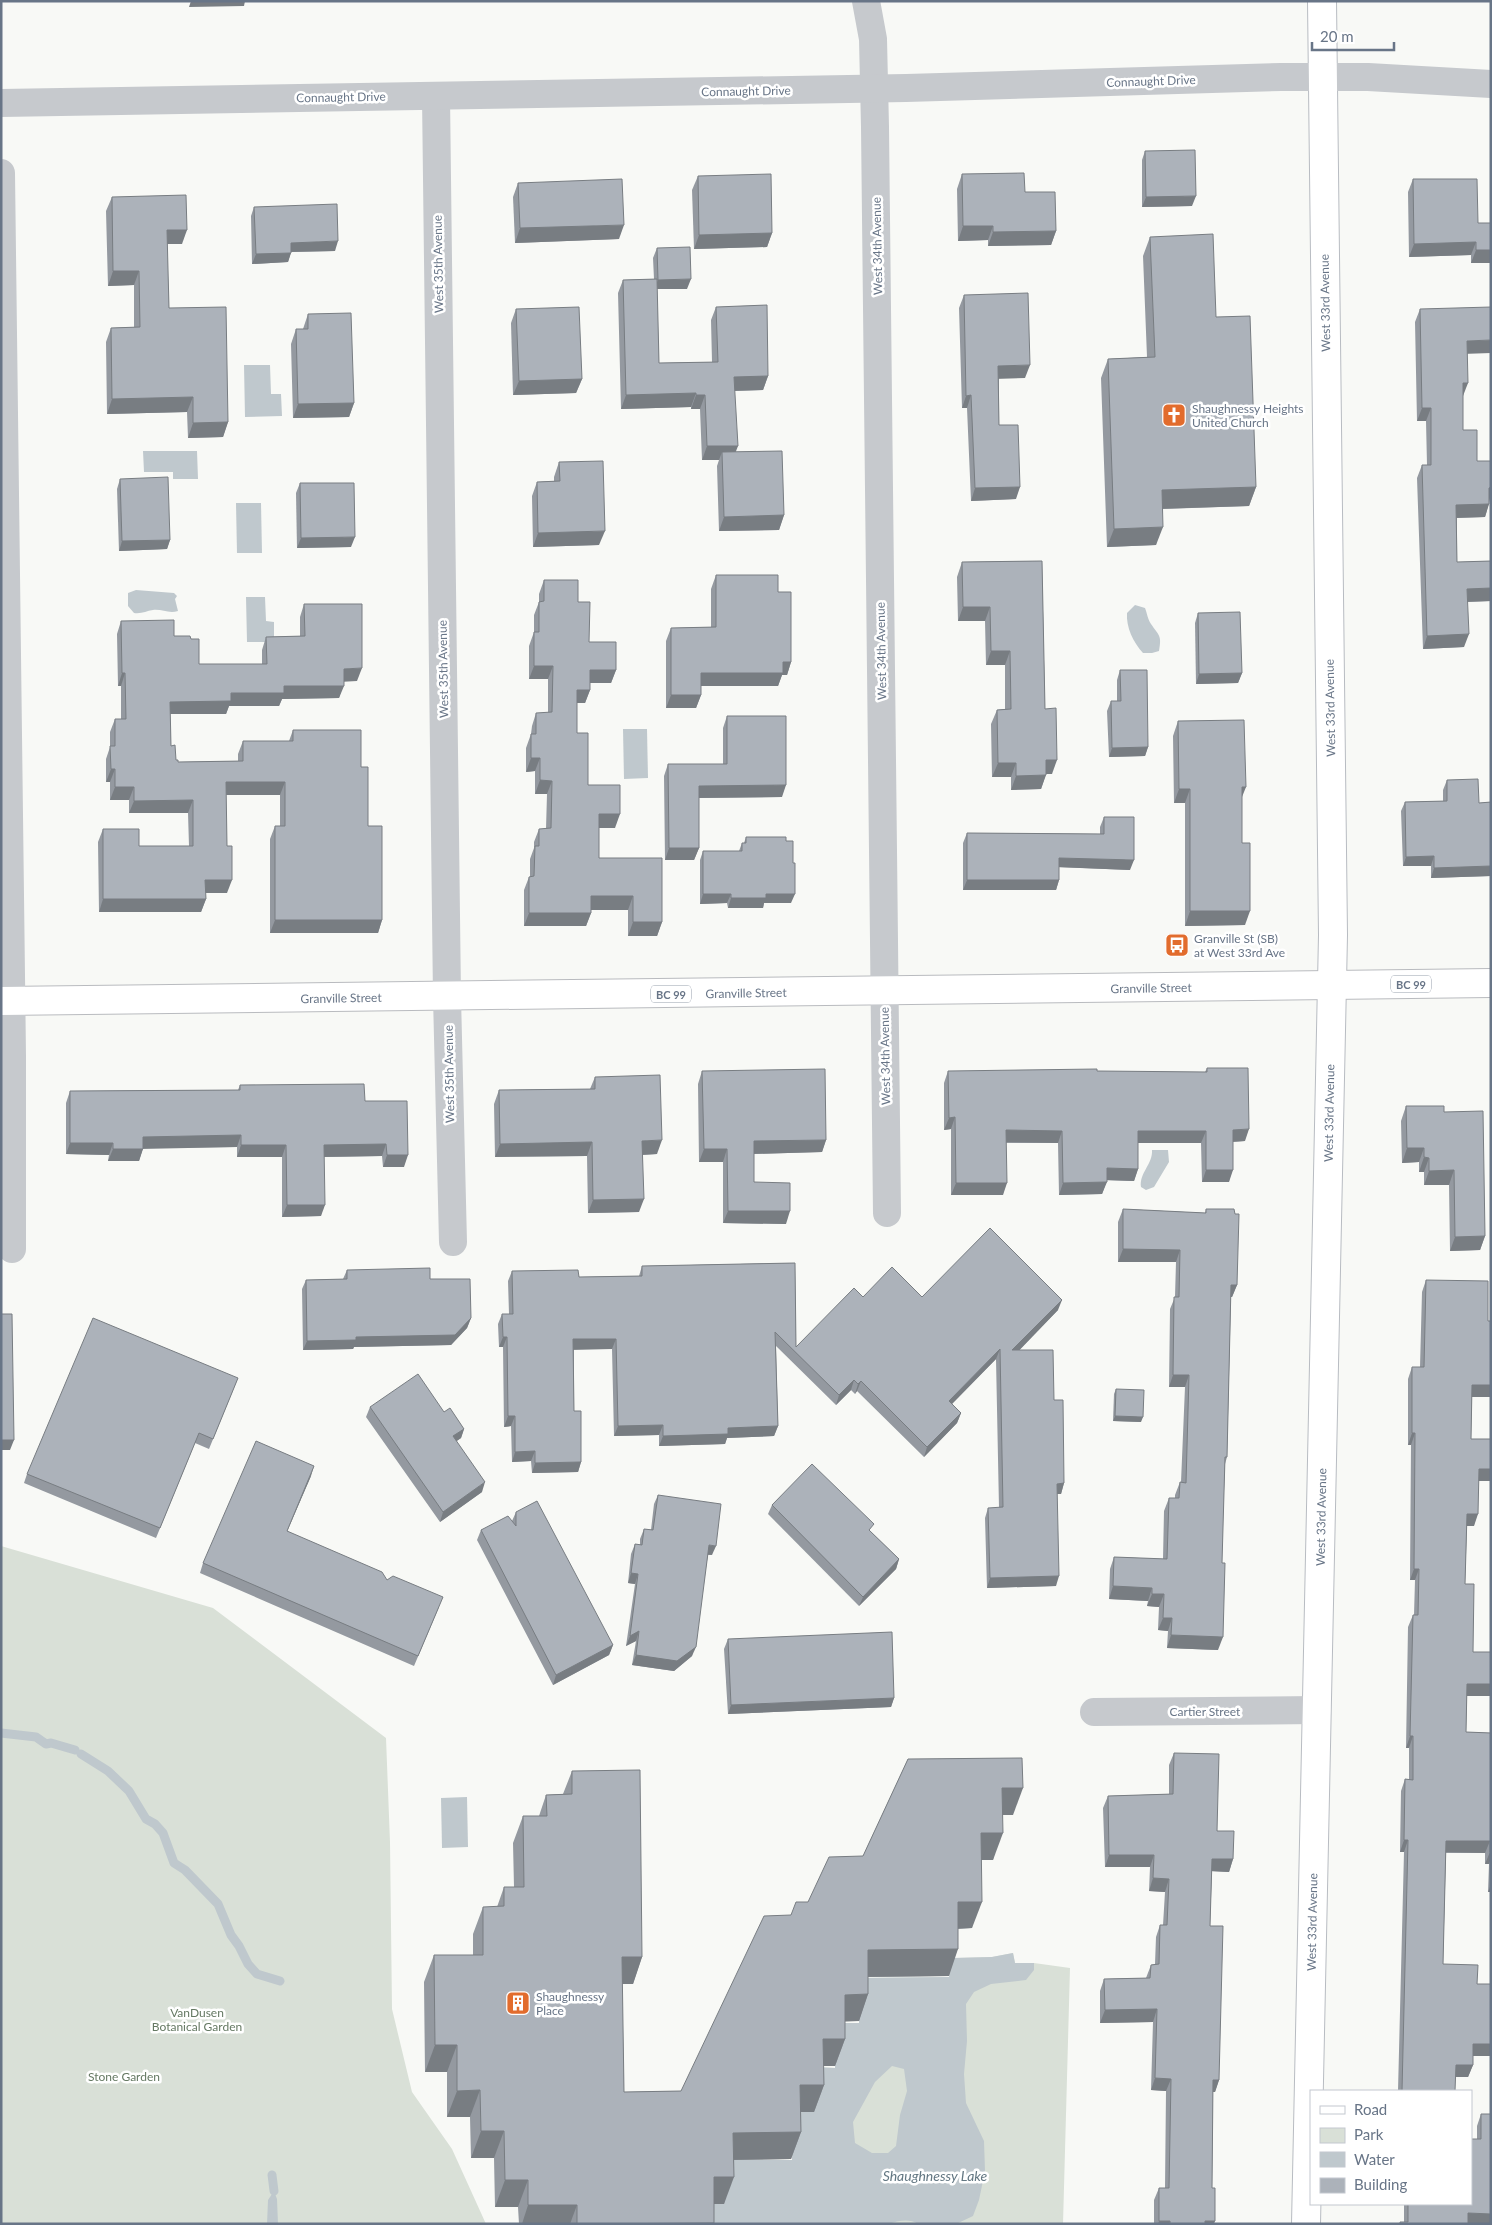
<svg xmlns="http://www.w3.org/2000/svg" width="1492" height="2225" font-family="Lato,sans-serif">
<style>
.green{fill:#d9e0d7}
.water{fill:#bfc8cd;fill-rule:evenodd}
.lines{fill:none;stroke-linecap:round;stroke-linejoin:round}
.stream{stroke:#bfc8cd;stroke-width:9}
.secondary-casing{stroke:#b8bcc2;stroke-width:30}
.highway-casing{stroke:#b9bbbf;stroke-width:30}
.street{stroke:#c6c9cd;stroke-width:28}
.secondary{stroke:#fff;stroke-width:28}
.highway{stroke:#fff;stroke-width:28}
.wall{fill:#9499a0}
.shaded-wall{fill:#787d82}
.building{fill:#acb2ba;stroke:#787d82}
.labels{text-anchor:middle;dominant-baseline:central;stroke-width:5;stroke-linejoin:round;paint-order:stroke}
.shield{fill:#fff;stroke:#959eab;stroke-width:1}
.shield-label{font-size:11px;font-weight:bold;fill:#687587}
.street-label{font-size:12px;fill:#687587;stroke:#fff}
.poi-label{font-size:12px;fill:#687587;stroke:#fff;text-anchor:start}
.park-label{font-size:12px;fill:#657963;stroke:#fff}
.water-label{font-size:14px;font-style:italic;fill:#637782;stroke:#fff}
</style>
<rect width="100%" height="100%" fill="#f8f9f6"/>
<!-- green -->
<g class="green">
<polygon points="1,1546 213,1608 386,1738 390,1842 392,2009 412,2092 452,2149 486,2224 1,2224"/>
<polygon points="1013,1953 1015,1963 1034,1963 1070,1968 1063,2224 704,2224 704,2204 724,2204 722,2160 792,2160 793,2113 813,2111 813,2067 835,2068 835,2023 859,2023 858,1978 949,1977 959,1958 992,1957"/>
</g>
<!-- water -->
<g class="water">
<polygon points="244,365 270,365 271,394 281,394 282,416 245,417"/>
<polygon points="143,451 197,451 198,479 173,479 173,472 144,472"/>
<polygon points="236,503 261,503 262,553 237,553"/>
<path d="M136,590L174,593L177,596L175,599L178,611C169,614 162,609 153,610C146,611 142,614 134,613L128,606V593Z"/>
<polygon points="246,597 265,597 266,621 274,622 274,642 247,642"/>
<path d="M1135,605L1145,608C1147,613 1148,620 1151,624C1159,636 1162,635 1159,651L1152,653H1143C1133,642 1126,627 1127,613Z"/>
<polygon points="623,729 647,729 648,778 624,779"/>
<path d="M1152,1150H1168L1169,1162L1154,1187L1146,1190L1141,1187C1139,1173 1153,1164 1152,1150Z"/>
<polygon points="467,1797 468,1847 442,1848 441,1798"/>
<path d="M1013,1953L1015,1963H1034V1970L1026,1980L991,1984L974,1992L966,2004L967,2041L964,2074L966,2103L984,2141L985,2171L979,2200L973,2216L956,2224H918C909,2218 898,2221 888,2224H704V2204H724L722,2160H792L793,2113L813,2111V2067L835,2068V2023H859L858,1978L949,1977L951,1958L992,1957ZM892,2066L904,2069L907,2091L900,2115L896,2146L888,2153H872L855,2143L853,2122L875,2082Z"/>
<polygon points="274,2191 277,2199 278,2224 267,2224 268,2200"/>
</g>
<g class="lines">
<!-- stream -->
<g class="stream">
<polyline points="1,1733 36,1737 46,1744 51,1743 75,1750"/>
<polyline points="81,1754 108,1771 129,1791 146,1819 155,1824 163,1833 174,1863 185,1870 218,1904 231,1935 239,1946 248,1964 257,1974 280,1981"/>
<polyline points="272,2175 274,2191"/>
</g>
<!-- secondary casing -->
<g class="secondary-casing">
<polyline id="secondary" points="1306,2224 1333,935 1322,1"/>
</g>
<!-- highway casing -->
<g class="highway-casing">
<polyline id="highway" points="1,1001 1491,983"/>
</g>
<!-- street -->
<g class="street">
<polyline points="866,1 873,39 875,127 887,1213"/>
<polyline points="436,96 447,997 453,1242"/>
<polyline points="1,103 906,88 1281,77 1368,77 1491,84"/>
<polyline points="1,173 12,1056 12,1249"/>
<polyline points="1094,1712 1317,1710"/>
</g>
<!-- secondary -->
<use href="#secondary" class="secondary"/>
<!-- highway -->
<use href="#highway" class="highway"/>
</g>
<!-- wall -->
<g class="wall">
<polygon points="1145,151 1192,206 1142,207 1142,160"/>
<polygon points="962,174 1025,192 1056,231 1051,245 988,246 988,240 958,241 957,189"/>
<polygon points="698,176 772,233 767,247 694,249 692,190"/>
<polygon points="1413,179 1478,223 1491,263 1471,263 1471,255 1409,257 1408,192"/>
<polygon points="518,183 619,239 515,243 513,197"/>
<polygon points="112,197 182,244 167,244 169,308 228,422 223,437 188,438 187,412 107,414 106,342 111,328 134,327 134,285 108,286 106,211"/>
<polygon points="254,207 335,251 291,252 288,262 252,264 251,216"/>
<polygon points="1150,237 1216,317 1256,487 1249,506 1163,509 1156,545 1107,547 1101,378 1108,359 1147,357 1143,256"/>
<polygon points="657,248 687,289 657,289 659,363 712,362 711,320 716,307 768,376 763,390 734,391 735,452 784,515 779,530 719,531 717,466 719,460 702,460 700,409 691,409 691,407 621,409 618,293 623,280 654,279 653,258"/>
<polygon points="964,295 1025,378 999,378 999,425 1016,499 971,501 967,408 962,408 959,308"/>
<polygon points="516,309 582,379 576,393 513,395 511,323"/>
<polygon points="1420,309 1467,353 1463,396 1463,430 1477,461 1491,461 1491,496 1485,517 1457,518 1457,562 1491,561 1491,601 1467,602 1464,647 1423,649 1417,478 1422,465 1427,465 1426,421 1417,421 1415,322"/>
<polygon points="308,314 354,403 349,417 293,418 291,344 296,329 303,329"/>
<polygon points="559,462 599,545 533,547 532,496 537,482 554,481 554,477"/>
<polygon points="120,479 170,540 167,549 119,551 117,489"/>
<polygon points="300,483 351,547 297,548 296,493"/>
<polygon points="1042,561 1045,709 1052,774 1046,774 1041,789 1011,790 1011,777 992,777 991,724 997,710 1005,709 1005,665 986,665 985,621 958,621 957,577 962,562"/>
<polygon points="716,575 778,592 791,662 787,675 782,675 778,686 701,686 701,695 696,708 666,708 666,641 671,628 711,627 711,589"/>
<polygon points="544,580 578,602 589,642 616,670 611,683 590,683 590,690 585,703 577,703 577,733 588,785 615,828 599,828 599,858 662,922 657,936 628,936 628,910 591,910 591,913 586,926 524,926 524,890 529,877 530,877 530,859 534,848 534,842 539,829 546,829 547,794 535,794 535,771 526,772 526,748 531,734 532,726 536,713 548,713 548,679 529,679 529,646 534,632 534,615 539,602 539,594"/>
<polygon points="304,604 357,681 344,681 339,698 282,699 279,706 229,706 226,714 170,714 171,746 176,760 178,762 238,761 238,754 243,741 289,741 293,730 361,767 368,826 382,920 378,933 270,933 270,839 275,826 280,826 280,795 226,795 227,893 205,893 206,899 201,912 99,912 98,842 103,829 139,846 189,846 188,813 129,813 129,800 110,800 110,782 106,782 106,759 110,747 110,732 115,719 121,719 121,686 118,686 117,634 121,621 174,636 191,639 199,664 262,664 262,650 266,637 300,636 300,617"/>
<polygon points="1198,613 1242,673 1238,683 1196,684 1195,623"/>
<polygon points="1120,670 1148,747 1145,756 1109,757 1107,711 1111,701 1117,701 1117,680"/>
<polygon points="727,716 782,797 699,798 699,848 694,860 665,860 664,776 668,764 723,764 723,728"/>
<polygon points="1178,721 1242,796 1242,843 1245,925 1185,926 1185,803 1174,803 1173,736"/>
<polygon points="1447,780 1479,803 1491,802 1491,876 1431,878 1431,866 1403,866 1401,811 1405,802 1443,801 1443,790"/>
<polygon points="1104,817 1130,870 1059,867 1059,880 1056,890 963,890 963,843 967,833 1100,834 1100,827"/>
<polygon points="746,837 786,841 791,903 764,903 763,908 728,908 727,903 700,904 700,860 703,851 739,851 742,843 744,843"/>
<polygon points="1207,1068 1245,1141 1233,1142 1229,1182 1202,1182 1201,1143 1138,1143 1138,1169 1134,1181 1107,1180 1102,1194 1059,1195 1058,1143 1006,1143 1003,1195 951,1195 951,1129 944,1130 944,1083 948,1071 1205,1072"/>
<polygon points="702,1071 826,1140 822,1152 754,1154 754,1182 786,1224 723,1223 723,1162 699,1162 698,1084"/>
<polygon points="595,1077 657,1154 643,1155 639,1212 588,1213 587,1156 495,1157 494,1104 499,1090 590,1089"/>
<polygon points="240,1085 365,1101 404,1167 383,1167 382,1156 324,1157 321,1216 282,1217 282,1157 237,1157 237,1147 143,1148 139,1161 108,1161 109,1155 66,1154 66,1103 70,1091 238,1090"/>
<polygon points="1406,1106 1444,1112 1485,1236 1480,1250 1450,1251 1449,1185 1424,1185 1424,1172 1419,1172 1419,1162 1402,1163 1401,1121"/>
<polygon points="1123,1209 1205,1213 1206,1209 1237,1285 1232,1297 1231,1297 1227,1457 1225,1464 1218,1650 1167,1648 1168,1631 1158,1630 1159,1607 1147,1606 1148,1601 1109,1599 1110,1569 1114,1557 1163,1559 1164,1511 1169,1498 1175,1498 1175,1495 1180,1482 1181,1482 1185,1387 1169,1387 1170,1309 1175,1297 1176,1262 1118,1262 1118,1222"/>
<polygon points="795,1263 796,1347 863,1297 922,1297 1058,1310 1019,1350 1054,1400 1064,1483 1061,1494 1057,1494 1056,1586 987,1588 985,1518 988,1508 999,1508 996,1359 952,1404 961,1413 957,1423 924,1457 857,1391 855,1394 851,1390 836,1405 776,1346 778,1426 774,1436 727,1438 725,1444 659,1446 659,1435 614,1436 612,1349 574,1349 574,1411 581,1462 578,1472 532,1473 531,1461 512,1462 511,1426 504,1427 503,1347 499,1347 498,1324 502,1314 509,1314 508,1281 512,1271 579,1277 639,1276 642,1266"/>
<polygon points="347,1270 430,1279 471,1318 467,1328 451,1345 354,1347 353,1349 303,1350 302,1289 306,1280 343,1279"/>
<polygon points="1426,1280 1488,1321 1491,1321 1491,1397 1472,1397 1471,1439 1491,1439 1491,1481 1478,1481 1474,1526 1467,1526 1465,1584 1473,1652 1491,1652 1491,1696 1467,1696 1466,1732 1491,1733 1491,1892 1488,1892 1489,1864 1485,1864 1485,1853 1446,1853 1443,1964 1477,1984 1491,1984 1491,2056 1473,2056 1473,2065 1468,2077 1455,2077 1455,2091 1398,2091 1404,1852 1400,1852 1401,1791 1405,1779 1409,1779 1409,1748 1406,1748 1408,1627 1413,1615 1414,1615 1415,1580 1410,1580 1411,1445 1408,1445 1408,1379 1412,1367 1420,1367 1422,1292"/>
<polygon points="238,1378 209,1449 195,1443 156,1538 24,1483 27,1474"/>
<polygon points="1116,1389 1141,1422 1113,1421 1114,1394"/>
<polygon points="370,1407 444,1412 464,1429 461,1438 456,1441 482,1492 440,1522 366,1417"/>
<polygon points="311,1476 287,1531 439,1607 414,1666 200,1573 203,1563"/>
<polygon points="658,1495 712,1555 708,1555 692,1656 674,1671 632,1665 636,1641 626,1646 635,1584 628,1583 631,1554 635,1544 640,1545 640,1539 644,1529 651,1530 654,1504"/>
<polygon points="772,1505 871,1532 899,1559 896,1569 859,1606 768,1514"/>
<polygon points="516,1512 613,1645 609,1655 553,1685 477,1540 481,1530 512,1521"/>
<polygon points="728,1639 894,1698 891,1707 728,1714 724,1649"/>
<polygon points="1174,1753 1233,1859 1229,1872 1212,1871 1210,1926 1219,2080 1215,2092 1213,2092 1212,2188 1214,2224 1154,2224 1154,2200 1159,2188 1165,2188 1166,2091 1151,2090 1153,2022 1100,2023 1100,1991 1104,1979 1146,1978 1151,1965 1155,1964 1156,1937 1160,1925 1163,1925 1165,1892 1149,1891 1150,1867 1105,1867 1103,1808 1108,1796 1169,1794 1169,1765"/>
<polygon points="908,1759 1013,1815 1003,1815 993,1860 981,1860 972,1928 958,1929 949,1976 868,1977 868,1994 859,2021 845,2021 845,2039 835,2066 823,2066 824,2085 814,2112 801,2112 801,2132 791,2159 734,2160 724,2204 714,2204 714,2224 519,2224 518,2207 495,2207 494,2158 471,2158 470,2117 447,2117 447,2072 425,2072 424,1982 434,1955 473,1955 473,1934 483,1907 497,1907 504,1887 514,1887 513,1843 523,1816 539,1816 546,1795 563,1794 572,1771 642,1957 633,1984 622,1984 624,2092 681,2091 791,1915 808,1902 863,1856"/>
<polygon points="1481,2114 1491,2224 1400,2224 1400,2222 1404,2222 1404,2204 1471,2204 1477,2139 1477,2126"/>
</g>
<!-- shaded-wall -->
<g class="shaded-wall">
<polygon points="191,1 245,1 244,6 189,7"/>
<polygon points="1196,196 1192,206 1142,207 1146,197"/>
<polygon points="624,225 619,239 515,243 520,228"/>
<polygon points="963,226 993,226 988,240 958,241"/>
<polygon points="167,230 187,230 182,244 161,244"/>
<polygon points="1056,231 1051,245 988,246 993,232"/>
<polygon points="772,233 767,247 694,249 699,235"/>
<polygon points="338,241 335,251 287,252 291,243"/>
<polygon points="1476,242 1471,255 1409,257 1414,244"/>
<polygon points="1476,250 1491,250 1491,263 1471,263"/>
<polygon points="291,253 288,262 252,264 256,254"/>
<polygon points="113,271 139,271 134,285 108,286"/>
<polygon points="691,279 687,289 654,289 658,280"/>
<polygon points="1491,340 1491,353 1462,354 1467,341"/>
<polygon points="1030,365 1025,378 994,379 998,366"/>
<polygon points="768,376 763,390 729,391 734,377"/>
<polygon points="582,379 576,393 513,395 519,381"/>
<polygon points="1463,383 1468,383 1463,396 1458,396"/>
<polygon points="696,393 691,407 621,409 626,395"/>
<polygon points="696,395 705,395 700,409 691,409"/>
<polygon points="971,395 967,408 962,408 966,396"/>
<polygon points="193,397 187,412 107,414 112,399"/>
<polygon points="354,403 349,417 293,418 298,404"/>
<polygon points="1422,408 1431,408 1426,421 1417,421"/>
<polygon points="228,422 223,437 188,438 193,423"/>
<polygon points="707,446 738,446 733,459 722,452 719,460 702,460"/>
<polygon points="1020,487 1016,499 971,501 975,488"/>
<polygon points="1256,487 1249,506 1155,509 1162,490"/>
<polygon points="1491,487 1491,496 1489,500 1489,488"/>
<polygon points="1489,504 1485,517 1452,518 1456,505"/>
<polygon points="784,515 779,530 719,531 724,517"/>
<polygon points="1163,527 1156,545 1107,547 1114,529"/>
<polygon points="605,531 599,545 533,547 538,533"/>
<polygon points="355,537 351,547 297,548 301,538"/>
<polygon points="170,540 167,549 119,551 122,541"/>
<polygon points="1491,588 1491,601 1462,602 1467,589"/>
<polygon points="963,607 990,607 985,621 958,621"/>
<polygon points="1469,634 1464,647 1423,649 1427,636"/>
<polygon points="991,651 1010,651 1005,665 986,665"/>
<polygon points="783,662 791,662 787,675 782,675 778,686 696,686 701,673"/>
<polygon points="534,666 553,666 548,679 529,679"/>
<polygon points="362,668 357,681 339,682 344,669"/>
<polygon points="590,670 616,670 611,683 585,683"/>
<polygon points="122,673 125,673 121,686 118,686"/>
<polygon points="1242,673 1238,683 1196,684 1199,674"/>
<polygon points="284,686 344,686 339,698 282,699 279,706 229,706 226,714 166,714 170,702"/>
<polygon points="577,690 590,690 585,703 572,703"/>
<polygon points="671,695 701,695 696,708 666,708"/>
<polygon points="1148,747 1145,756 1109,757 1112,748"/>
<polygon points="531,758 540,758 535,771 526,772"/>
<polygon points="1046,760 1057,760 1052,774 1041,774"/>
<polygon points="998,763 1016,763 1011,777 992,777"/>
<polygon points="111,769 115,769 110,782 106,782"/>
<polygon points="1046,775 1041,789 1011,790 1016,776"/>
<polygon points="540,780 552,781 547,794 535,794"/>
<polygon points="226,782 285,782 280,795 221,795"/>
<polygon points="786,785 782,797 694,798 699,786"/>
<polygon points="115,787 134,787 129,800 110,800"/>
<polygon points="1242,787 1246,787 1240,802"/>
<polygon points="1179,789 1190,789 1185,803 1174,803"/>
<polygon points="193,800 188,813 129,813 134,801"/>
<polygon points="599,814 620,814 615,828 594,828"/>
<polygon points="669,848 699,848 694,860 665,860"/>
<polygon points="1434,856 1431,866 1403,866 1406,857"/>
<polygon points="1059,858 1134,860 1130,870 1055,867"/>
<polygon points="1491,866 1491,876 1431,878 1434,868"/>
<polygon points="205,880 232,880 227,893 200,893"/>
<polygon points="967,880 1059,880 1056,890 963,890"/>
<polygon points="703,894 731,894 727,903 700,904"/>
<polygon points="766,894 795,894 791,903 764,903 763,908 728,908 731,898"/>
<polygon points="591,896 633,896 628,910 586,910"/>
<polygon points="103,899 206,899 201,912 99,912"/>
<polygon points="1190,911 1250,911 1245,925 1185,926"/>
<polygon points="529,913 591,913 586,926 524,926"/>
<polygon points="275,920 382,920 378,933 270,933"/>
<polygon points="633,922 662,922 657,936 628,936"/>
<polygon points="955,1117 951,1129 944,1130 949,1118"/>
<polygon points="1249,1129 1245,1141 1228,1142 1233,1130"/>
<polygon points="1006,1130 1062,1131 1058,1143 1002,1142"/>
<polygon points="1138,1131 1206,1131 1201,1143 1134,1143"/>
<polygon points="241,1135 237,1147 139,1149 143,1137"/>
<polygon points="662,1140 657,1154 638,1155 642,1141"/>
<polygon points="826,1140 822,1152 749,1154 754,1141"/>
<polygon points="592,1142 587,1156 495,1157 500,1144"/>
<polygon points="70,1143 113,1143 109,1155 66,1154"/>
<polygon points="386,1144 382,1156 320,1157 324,1145"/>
<polygon points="241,1145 286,1145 282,1157 237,1157"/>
<polygon points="1407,1148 1424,1148 1419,1162 1402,1163"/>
<polygon points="113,1149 143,1149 139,1161 108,1161"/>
<polygon points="704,1149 727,1149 723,1162 699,1162"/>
<polygon points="387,1155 408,1155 404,1167 383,1167"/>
<polygon points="1424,1157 1429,1158 1424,1172 1419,1172"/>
<polygon points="1107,1168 1138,1169 1134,1181 1102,1180"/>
<polygon points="1206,1170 1233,1170 1229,1182 1202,1182"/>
<polygon points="1454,1170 1449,1185 1424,1185 1429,1171"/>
<polygon points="1107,1182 1102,1194 1059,1195 1063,1183"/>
<polygon points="956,1183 1007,1183 1003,1195 951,1195"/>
<polygon points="644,1199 639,1212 588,1213 593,1200"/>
<polygon points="287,1205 325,1205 321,1216 282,1217"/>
<polygon points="728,1211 790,1211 786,1224 723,1223"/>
<polygon points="1485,1236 1480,1250 1450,1251 1455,1237"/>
<polygon points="1123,1249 1180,1250 1176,1262 1118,1262"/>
<polygon points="1231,1285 1237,1285 1232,1297 1227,1297"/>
<polygon points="1062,1300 1058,1310 1009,1361 1012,1350"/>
<polygon points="471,1318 467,1328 451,1345 354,1347 353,1349 303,1350 307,1341 356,1337"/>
<polygon points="503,1337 507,1337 503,1347 499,1347"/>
<polygon points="573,1339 616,1339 612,1349 570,1350"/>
<polygon points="1000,1349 996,1359 945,1411 949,1401"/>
<polygon points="1173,1375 1189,1375 1185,1387 1169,1387"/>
<polygon points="854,1380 851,1390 836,1405 839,1395"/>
<polygon points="861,1381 857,1391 855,1394 858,1384"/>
<polygon points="1472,1385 1491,1385 1491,1397 1468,1397"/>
<polygon points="961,1413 957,1423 924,1457 927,1447"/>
<polygon points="508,1416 515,1416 511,1426 504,1427"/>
<polygon points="1115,1416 1143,1417 1141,1422 1113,1421"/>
<polygon points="663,1425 659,1435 614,1436 618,1426"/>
<polygon points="778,1426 774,1436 727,1438 725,1444 659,1446 663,1436 728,1428"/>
<polygon points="464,1429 461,1438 450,1446 453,1436"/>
<polygon points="1412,1433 1415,1433 1411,1445 1408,1445"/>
<polygon points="1,1440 14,1440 10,1450 1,1450"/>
<polygon points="535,1451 531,1461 512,1462 515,1452"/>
<polygon points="581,1462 578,1472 532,1473 535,1463"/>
<polygon points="314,1466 311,1476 283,1541 287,1531"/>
<polygon points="1479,1469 1491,1469 1491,1481 1474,1481"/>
<polygon points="485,1482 482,1492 440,1522 443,1512"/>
<polygon points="1064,1483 1061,1494 1053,1494 1057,1484"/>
<polygon points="1467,1514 1478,1514 1474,1526 1463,1526"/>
<polygon points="709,1545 716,1546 712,1555 705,1554"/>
<polygon points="899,1559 896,1569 859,1606 863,1597"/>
<polygon points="1414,1569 1419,1569 1415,1580 1410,1580"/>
<polygon points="631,1573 638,1574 635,1584 628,1583"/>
<polygon points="1059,1576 1056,1586 987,1588 990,1578"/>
<polygon points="1113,1586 1152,1588 1148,1601 1109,1599"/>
<polygon points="1152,1594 1164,1594 1159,1607 1147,1606"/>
<polygon points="1163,1618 1172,1618 1168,1631 1158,1630"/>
<polygon points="639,1631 636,1641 626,1646 630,1636"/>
<polygon points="1171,1635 1223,1637 1218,1650 1167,1648"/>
<polygon points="613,1645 609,1655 553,1685 556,1675"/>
<polygon points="696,1647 692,1656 674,1671 632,1665 636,1655"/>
<polygon points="1467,1684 1491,1684 1491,1696 1463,1696"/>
<polygon points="894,1698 891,1707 728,1714 731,1705"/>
<polygon points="1410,1736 1413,1736 1409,1748 1406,1748"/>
<polygon points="1002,1788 1023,1788 1013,1815 993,1815"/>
<polygon points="981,1833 1003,1833 993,1860 971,1860"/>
<polygon points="1404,1840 1408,1840 1404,1852 1400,1852"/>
<polygon points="1446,1841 1490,1841 1485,1853 1442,1852"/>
<polygon points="1490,1852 1491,1852 1491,1858 1489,1864 1485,1864"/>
<polygon points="1109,1855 1154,1855 1150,1867 1105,1867"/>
<polygon points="1212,1859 1233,1859 1229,1872 1208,1871"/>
<polygon points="1153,1878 1169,1879 1165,1892 1149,1891"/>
<polygon points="1491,1884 1491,1892 1488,1892"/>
<polygon points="958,1902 982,1902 972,1928 948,1929"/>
<polygon points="958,1949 949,1976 858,1977 868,1950"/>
<polygon points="622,1957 642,1957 633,1984 612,1984"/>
<polygon points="868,1994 859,2021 835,2022 845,1995"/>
<polygon points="1157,2009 1153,2022 1100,2023 1105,2010"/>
<polygon points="823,2039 845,2039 835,2066 813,2066"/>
<polygon points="1473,2044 1491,2044 1491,2056 1469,2056"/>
<polygon points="435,2045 457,2045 447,2072 425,2072"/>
<polygon points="1456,2065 1473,2065 1468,2077 1451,2077"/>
<polygon points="1155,2078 1171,2079 1166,2091 1151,2090"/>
<polygon points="1213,2080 1219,2080 1215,2092 1209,2092"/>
<polygon points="800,2085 824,2085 814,2112 790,2112"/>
<polygon points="480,2090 470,2117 447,2117 457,2091"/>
<polygon points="481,2131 504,2131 494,2158 471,2158"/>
<polygon points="801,2132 791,2159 723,2160 733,2133"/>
<polygon points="714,2177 734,2177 724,2204 704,2204"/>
<polygon points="505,2180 528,2180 518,2207 495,2207"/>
<polygon points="528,2205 577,2205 570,2224 522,2224"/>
<polygon points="1468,2213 1491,2214 1491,2224 1464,2224"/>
<polygon points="1159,2221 1170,2221 1169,2224 1158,2224"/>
<polygon points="1205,2221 1215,2221 1214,2224 1204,2224"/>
</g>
<!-- building -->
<g class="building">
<polygon points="1195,150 1196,196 1146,197 1145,151"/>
<polygon points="1024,173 1025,192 1055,192 1056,231 993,232 993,226 963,226 962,174"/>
<polygon points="771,174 772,233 699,235 698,176"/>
<polygon points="622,179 624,225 520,228 518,183"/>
<polygon points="1413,179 1477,179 1478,223 1491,223 1491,250 1476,250 1476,242 1414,244"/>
<polygon points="186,195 187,230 167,230 169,308 226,307 228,422 193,423 193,397 112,399 111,328 140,327 139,271 113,271 112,197"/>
<polygon points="337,204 338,241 291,243 291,253 256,254 254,207"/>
<polygon points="1213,234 1216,317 1250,316 1256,487 1162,490 1163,527 1114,529 1108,359 1155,357 1150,237"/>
<polygon points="690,247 691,279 658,280 657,248"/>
<polygon points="657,279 659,363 718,362 716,307 767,305 768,376 734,377 738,446 707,446 705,395 696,395 696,393 626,395 623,280"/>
<polygon points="1028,293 1030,365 998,366 999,425 1018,425 1020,487 975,488 971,395 966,396 964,295"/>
<polygon points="579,307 582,379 519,381 516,309"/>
<polygon points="1491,307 1491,340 1467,341 1468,383 1463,383 1463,430 1477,430 1477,461 1491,461 1491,487 1489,488 1489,504 1456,505 1457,562 1491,561 1491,588 1467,589 1469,634 1427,636 1422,465 1431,465 1431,408 1422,408 1420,309"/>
<polygon points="351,313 354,403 298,404 296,329 308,329 308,314"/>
<polygon points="782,451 784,515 724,517 722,452"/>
<polygon points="603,461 605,531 538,533 537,482 560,481 559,462"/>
<polygon points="168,477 170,540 122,541 120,479"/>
<polygon points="300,483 354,483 355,537 301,538"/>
<polygon points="1042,561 1045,709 1056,708 1057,760 1046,760 1046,775 1016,776 1016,763 998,763 997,710 1011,709 1010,651 991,651 990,607 963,607 962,562"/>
<polygon points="716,575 778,575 778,592 791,592 791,662 783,662 783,673 701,673 701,695 671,695 671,628 716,627"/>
<polygon points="544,580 578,580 578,602 590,602 589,642 616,642 616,670 590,670 590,690 577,690 577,733 588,733 588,785 620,785 620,814 599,814 599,858 662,858 662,922 633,922 633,896 591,896 591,913 529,913 529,877 534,876 535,846 539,846 539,829 551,828 552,781 540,780 540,758 531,758 531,734 536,734 536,713 552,712 553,666 534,666 534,632 539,632 539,602 544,601"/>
<polygon points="304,604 362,604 362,668 344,669 344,686 284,686 284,693 231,693 231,701 170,702 171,746 175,745 176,760 178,760 178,762 243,761 243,741 293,741 293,730 361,730 361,767 368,767 368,826 382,826 382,920 275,920 275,826 285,826 285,782 226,782 227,846 232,846 232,880 205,880 206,899 103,899 103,829 139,829 139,846 193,846 193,800 134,801 134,787 115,787 115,769 111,769 110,746 115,746 115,719 126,719 125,673 122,673 121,621 174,620 174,636 190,636 191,639 199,639 199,664 267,664 266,637 305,636"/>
<polygon points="1240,612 1242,673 1199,674 1198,613"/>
<polygon points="1120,670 1147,670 1148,747 1112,748 1111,701 1121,701"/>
<polygon points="727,716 786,716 786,785 699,786 699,848 669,848 668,764 727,764"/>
<polygon points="1244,720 1246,787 1242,787 1242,843 1250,843 1250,911 1190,911 1190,789 1179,789 1178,721"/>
<polygon points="1478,779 1479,803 1491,802 1491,866 1434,868 1434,856 1406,857 1405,802 1447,801 1447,780"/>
<polygon points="1104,817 1134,817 1134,860 1059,858 1059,880 967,880 967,833 1104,834"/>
<polygon points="746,837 786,837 786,841 793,841 793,863 795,863 795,894 766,894 766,898 731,898 731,894 703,894 703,851 742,851 742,843 746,843"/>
<polygon points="1207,1068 1248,1068 1249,1129 1233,1130 1233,1170 1206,1170 1206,1131 1138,1131 1138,1169 1107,1168 1107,1182 1063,1183 1062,1131 1006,1130 1007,1183 956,1183 955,1117 949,1118 948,1071 1097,1069 1097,1071 1207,1072"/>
<polygon points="825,1069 826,1140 754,1141 754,1182 790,1183 790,1211 728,1211 727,1149 704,1149 702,1071"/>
<polygon points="660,1075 662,1140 642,1141 644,1199 593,1200 592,1142 500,1144 499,1090 595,1089 595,1077"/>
<polygon points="364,1084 365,1101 407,1101 408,1155 387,1155 386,1144 324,1145 325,1205 287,1205 286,1145 241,1145 241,1135 143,1137 143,1149 113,1149 113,1143 70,1143 70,1091 240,1090 240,1085"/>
<polygon points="1406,1106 1444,1106 1444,1112 1483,1111 1485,1236 1455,1237 1454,1170 1429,1171 1429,1158 1424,1157 1424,1148 1407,1148"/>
<polygon points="1123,1209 1206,1213 1206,1209 1234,1209 1235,1214 1239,1214 1237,1285 1231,1285 1227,1457 1225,1457 1222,1563 1225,1563 1223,1637 1171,1635 1172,1618 1163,1618 1164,1594 1152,1594 1152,1588 1113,1586 1114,1557 1167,1559 1169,1498 1179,1498 1180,1482 1186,1483 1189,1375 1173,1375 1174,1297 1179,1297 1180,1250 1123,1249"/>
<polygon points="990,1228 1062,1300 1012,1350 1053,1350 1054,1400 1063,1400 1064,1483 1057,1484 1059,1576 990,1578 988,1508 1003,1507 1000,1349 949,1401 961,1413 927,1447 861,1381 858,1384 854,1380 839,1395 775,1332 778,1426 728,1428 728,1434 663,1436 663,1425 618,1426 616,1339 573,1339 574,1411 581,1411 581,1462 535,1463 535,1451 515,1452 515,1416 508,1416 507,1337 503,1337 502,1314 513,1314 512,1271 578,1270 579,1277 642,1276 642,1266 795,1263 796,1347 854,1288 863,1297 892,1267 922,1297"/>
<polygon points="430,1268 430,1279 470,1279 471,1318 455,1335 356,1337 356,1340 307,1341 306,1280 347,1279 347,1270"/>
<polygon points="1426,1280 1488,1281 1488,1321 1491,1321 1491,1385 1472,1385 1471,1439 1491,1439 1491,1469 1479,1469 1478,1514 1467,1514 1465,1584 1474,1584 1473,1652 1491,1652 1491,1684 1467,1684 1466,1732 1491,1733 1491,1852 1490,1852 1490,1841 1446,1841 1443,1964 1478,1965 1477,1984 1491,1984 1491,2044 1473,2044 1473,2065 1456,2065 1455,2091 1402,2091 1408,1840 1404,1840 1405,1779 1413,1780 1413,1736 1410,1736 1413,1615 1418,1615 1419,1569 1414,1569 1415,1433 1412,1433 1412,1367 1424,1367"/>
<polygon points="1,1314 12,1314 14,1440 1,1440"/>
<polygon points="93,1318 238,1378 213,1439 199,1433 160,1528 27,1474"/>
<polygon points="418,1374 444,1412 450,1408 464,1429 453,1436 485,1482 443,1512 370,1407"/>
<polygon points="1116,1389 1144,1390 1143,1417 1115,1416"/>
<polygon points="256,1441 314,1466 287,1531 382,1572 387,1580 393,1576 443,1597 418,1656 203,1563"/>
<polygon points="812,1464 874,1524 869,1530 899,1559 863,1597 772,1505"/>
<polygon points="658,1495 721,1504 716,1546 709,1545 696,1647 677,1661 636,1655 639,1631 630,1636 638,1574 631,1573 635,1544 642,1545 644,1529 653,1530"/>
<polygon points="537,1501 613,1645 556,1675 481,1530 508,1516 516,1526 516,1512"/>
<polygon points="892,1632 894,1698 731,1705 728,1639"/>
<polygon points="1174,1753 1219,1754 1217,1831 1234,1831 1233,1859 1212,1859 1210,1926 1223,1926 1219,2080 1213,2080 1212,2188 1215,2188 1215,2221 1205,2221 1205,2224 1170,2224 1170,2221 1159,2221 1159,2188 1169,2188 1171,2079 1155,2078 1157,2009 1105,2010 1104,1979 1150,1978 1151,1965 1159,1964 1160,1925 1167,1925 1169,1879 1153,1878 1154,1855 1109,1855 1108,1796 1173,1794"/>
<polygon points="1022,1758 1023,1788 1002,1788 1003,1833 981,1833 982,1902 958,1902 958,1949 868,1950 868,1994 845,1995 845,2039 823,2039 824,2085 800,2085 801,2132 733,2133 734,2177 714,2177 714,2223 577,2224 577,2205 528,2205 528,2180 505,2180 504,2131 481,2131 480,2090 457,2091 457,2045 435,2045 434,1955 483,1955 483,1907 504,1906 504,1887 524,1887 523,1816 547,1816 546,1795 572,1794 572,1771 640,1770 642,1957 622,1957 624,2092 681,2091 764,1916 791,1915 796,1902 808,1902 829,1857 863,1856 908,1759"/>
<polygon points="1481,2114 1491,2114 1491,2214 1468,2213 1468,2224 1400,2224 1400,2222 1408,2222 1408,2204 1471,2204 1471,2139 1481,2139"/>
</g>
<!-- icons -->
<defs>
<g id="church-square" transform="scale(1.25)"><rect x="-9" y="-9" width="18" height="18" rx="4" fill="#e26c2d" stroke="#fff"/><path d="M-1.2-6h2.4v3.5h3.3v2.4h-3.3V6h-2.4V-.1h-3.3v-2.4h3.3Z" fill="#fff"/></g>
<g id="bus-square" transform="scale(1.25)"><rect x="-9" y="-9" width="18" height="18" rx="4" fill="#e26c2d" stroke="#fff"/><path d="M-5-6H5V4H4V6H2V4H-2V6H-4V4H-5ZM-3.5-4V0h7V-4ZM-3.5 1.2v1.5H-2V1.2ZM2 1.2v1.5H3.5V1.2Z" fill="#fff"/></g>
<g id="building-square" transform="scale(1.25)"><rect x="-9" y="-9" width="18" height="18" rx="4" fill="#e26c2d" stroke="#fff"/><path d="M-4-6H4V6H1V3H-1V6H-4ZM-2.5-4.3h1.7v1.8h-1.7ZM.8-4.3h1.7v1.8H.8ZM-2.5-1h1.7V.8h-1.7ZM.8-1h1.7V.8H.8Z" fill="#fff"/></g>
</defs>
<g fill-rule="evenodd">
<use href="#church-square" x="1174" y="415"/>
<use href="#bus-square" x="1177" y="945"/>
<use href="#building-square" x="518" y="2003"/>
</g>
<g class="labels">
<!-- shield labels -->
<g class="shield">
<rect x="1391" y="975.5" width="40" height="17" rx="4"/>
<rect x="651" y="985.5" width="40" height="17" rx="4"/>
</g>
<g class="shield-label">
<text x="1411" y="984">BC 99</text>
<text x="671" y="994">BC 99</text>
</g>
<!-- street labels -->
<g class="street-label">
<text transform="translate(1151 81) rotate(-2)">Connaught Drive</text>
<text transform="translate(746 91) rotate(-1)">Connaught Drive</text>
<text transform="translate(341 97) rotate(-1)">Connaught Drive</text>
<text transform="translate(877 246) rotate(-91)">West 34th Avenue</text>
<text transform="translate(438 264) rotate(-91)">West 35th Avenue</text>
<text transform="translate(1325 303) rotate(-91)">West 33rd Avenue</text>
<text transform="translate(881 651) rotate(-91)">West 34th Avenue</text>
<text transform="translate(443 669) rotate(-91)">West 35th Avenue</text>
<text transform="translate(1330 708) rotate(-91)">West 33rd Avenue</text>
<text transform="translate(1151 988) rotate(-1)">Granville Street</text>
<text transform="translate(746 993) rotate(-1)">Granville Street</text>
<text transform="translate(341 998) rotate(-1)">Granville Street</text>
<text transform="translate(885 1056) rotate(-91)">West 34th Avenue</text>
<text transform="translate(449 1074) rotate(-91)">West 35th Avenue</text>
<text transform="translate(1329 1113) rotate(-89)">West 33rd Avenue</text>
<text transform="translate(1321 1517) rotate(-89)">West 33rd Avenue</text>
<text x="1205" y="1711">Cartier Street</text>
<text transform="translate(1312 1922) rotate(-89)">West 33rd Avenue</text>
</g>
<!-- poi labels -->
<g class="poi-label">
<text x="1192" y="408">Shaughnessy Heights<tspan x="1192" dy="14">United Church</tspan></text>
<text x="1194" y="938">Granville St (SB)<tspan x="1194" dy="14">at West 33rd Ave</tspan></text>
<text x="536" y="1996">Shaughnessy<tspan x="536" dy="14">Place</tspan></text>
</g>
<!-- park labels -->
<g class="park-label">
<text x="197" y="2012">VanDusen<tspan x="197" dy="14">Botanical Garden</tspan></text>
<text x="124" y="2076">Stone Garden</text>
</g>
<!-- water labels -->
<g class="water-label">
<text x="935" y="2175">Shaughnessy Lake</text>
</g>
</g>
<!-- border -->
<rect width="1492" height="2225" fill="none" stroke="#687587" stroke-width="5"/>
<!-- legend -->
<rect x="1310" y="2090" width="162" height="115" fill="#ffffff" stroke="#c3c8cf"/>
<rect x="1320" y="2106" width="25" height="8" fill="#ffffff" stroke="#c3c8cf"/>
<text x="1354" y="2115" font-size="15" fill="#687587">Road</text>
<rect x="1320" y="2128" width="25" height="15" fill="#d9e0d7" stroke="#c3c8cf"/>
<text x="1354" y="2140" font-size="15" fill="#687587">Park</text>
<rect x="1320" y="2152" width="25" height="15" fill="#bfc8cd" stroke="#c3c8cf"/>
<text x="1354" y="2165" font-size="15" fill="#687587">Water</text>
<rect x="1320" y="2178" width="25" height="15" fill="#acb2ba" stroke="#c3c8cf"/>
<text x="1354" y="2190" font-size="15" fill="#687587">Building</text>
<!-- scale -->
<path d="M1312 42v8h82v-8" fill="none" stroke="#687587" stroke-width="2.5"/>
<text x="1320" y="42" font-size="15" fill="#687587" stroke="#ffffff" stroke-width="4" paint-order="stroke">20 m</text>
</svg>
